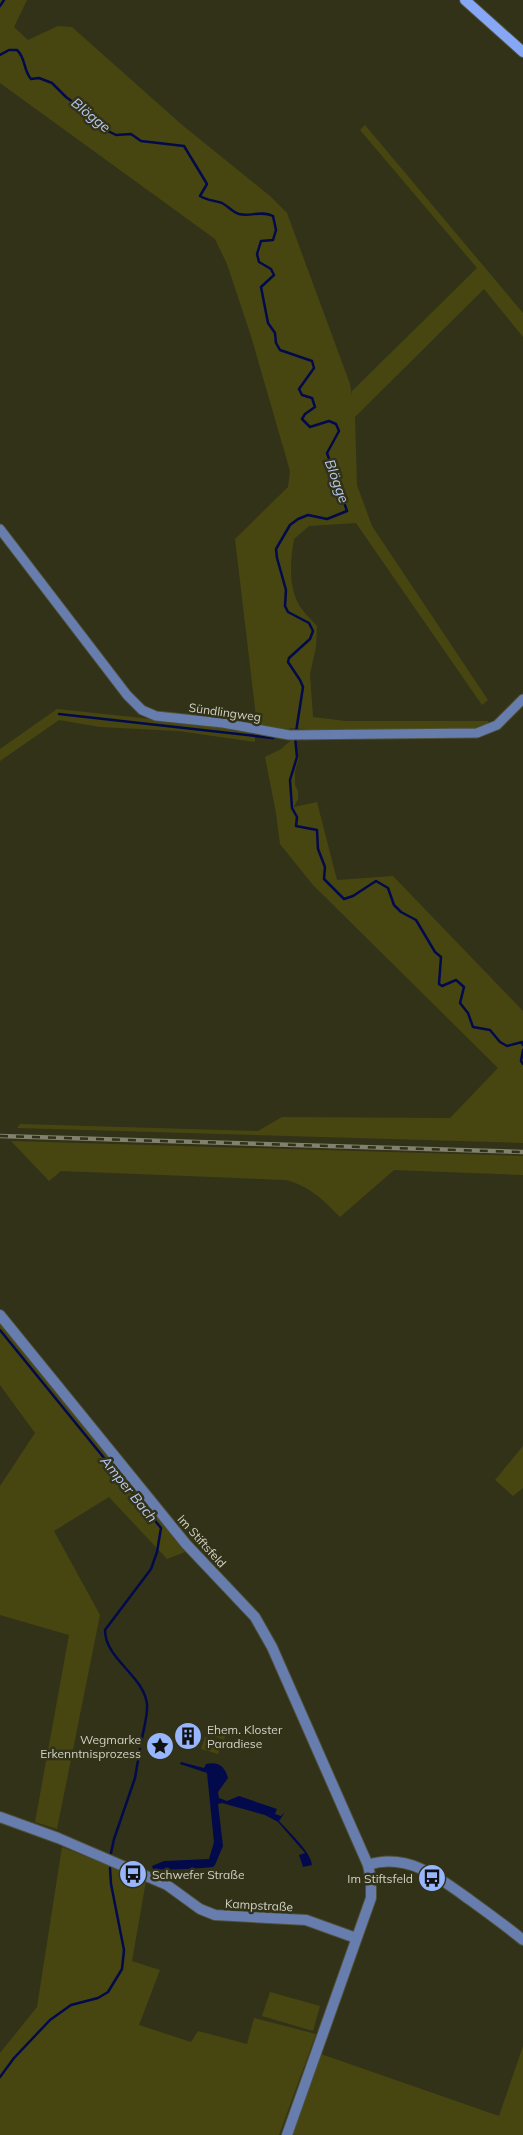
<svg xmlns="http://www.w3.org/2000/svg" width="523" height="2135" font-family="Mulish,sans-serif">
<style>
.green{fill:#474611}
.water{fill:#030a4c}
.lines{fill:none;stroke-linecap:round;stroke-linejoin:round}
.stream{stroke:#030a4c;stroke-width:2.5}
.minor-casing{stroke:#4f4f38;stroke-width:11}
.tertiary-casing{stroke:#4f4f38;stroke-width:12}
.secondary-casing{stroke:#4f4f38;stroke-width:12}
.minor{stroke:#677dae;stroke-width:9}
.tertiary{stroke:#677dae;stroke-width:10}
.secondary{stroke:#86a7f6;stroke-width:10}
.rail-casing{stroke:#81816d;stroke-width:4.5}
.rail{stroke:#323219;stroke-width:2.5;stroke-dasharray:8;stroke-linecap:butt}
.labels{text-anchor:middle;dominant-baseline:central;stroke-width:5;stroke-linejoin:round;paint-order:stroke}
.street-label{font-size:12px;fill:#d2d2c4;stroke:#323219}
.poi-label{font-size:12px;fill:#d2d2c4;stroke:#323219;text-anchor:start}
.water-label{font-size:14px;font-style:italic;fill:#b8caf2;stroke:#323219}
</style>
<rect width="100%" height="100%" fill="#323219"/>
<!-- green -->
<g class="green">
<path d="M0,0H27L14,27L28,40L58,26L72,27L181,124L270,196L287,213L350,384L352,396V391L477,268L360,130L365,125L523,313V337L484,289L355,417L357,485L372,526L488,700L482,705L356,523L309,526L294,539C290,561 288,589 301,608C306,615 312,620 317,626L316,647L310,674L313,717L346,721H488L489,728L478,731L341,732L292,728L288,729L257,725L235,539L288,487L290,471L251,336L227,264L215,239L0,83Z"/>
<polygon points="57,709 255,730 255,742 178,731 100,727 59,720 0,761 0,749"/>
<polygon points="296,736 296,748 299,758 295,771 295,785 298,791 298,799 294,807 317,802 337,880 393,876 523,1011 523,1143 17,1128 20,1124 258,1131 282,1117 450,1118 498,1068 313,885 280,844 276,813 265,757 281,749"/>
<path d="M11,1141L523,1156V1175L394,1170L340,1217C322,1199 311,1187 286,1180L61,1171L49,1181Z"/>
<polygon points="0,1323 185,1552 167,1559 109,1497 54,1531 100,1615 57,1829 35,1822 69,1635 0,1615 0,1486 35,1433 0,1385"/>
<polygon points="523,1446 523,1488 513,1496 495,1480"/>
<polygon points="211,1723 228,1729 224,1740 206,1733"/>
<polygon points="205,1737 222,1743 218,1754 201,1749"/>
<polygon points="62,1847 146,1881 132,1961 160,1970 139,2025 191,2042 198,2031 247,2044 254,2018 316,2034 279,2135 0,2135 0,2053 37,2007"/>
<polygon points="270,1992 320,2006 313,2031 262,2016"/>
<polygon points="523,2046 523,2135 290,2135 318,2053 499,2116"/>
</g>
<!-- water -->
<path class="water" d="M181,1762L204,1768L206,1764C218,1761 225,1766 228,1778L218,1792L219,1798L227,1801L239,1796L277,1809L275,1814L281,1816L285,1812L279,1821C287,1830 312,1853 312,1865L303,1867L299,1855L305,1853L278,1822L265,1815L222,1803L218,1804L223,1846L215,1865L213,1867C193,1869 173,1870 153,1869L152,1866L164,1861L209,1859L214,1842L207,1773L180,1764Z"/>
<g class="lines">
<!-- stream -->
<g class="stream">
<polyline points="0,6 4,0"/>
<path d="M0,55L9,50H17C26,58 23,70 31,79L39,78L52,83L66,97L96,119L106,130L116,135L131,134L141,141L184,146L207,184L200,196C208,201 214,200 222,203C228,206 232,212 239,214C251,217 261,210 273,216L276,230L273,240L261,241L257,254L259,262L271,269L274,275L261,287L268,323L275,333L276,343L280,350L312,361L314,368L299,389L302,395L312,398L315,407L305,414L302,419L310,427L329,421L336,424L339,431L327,453L347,511L327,519L308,515L298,519L290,525L276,549L277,558L286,590L285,606L288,612L309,623L313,631L310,639L289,658L288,662L300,680L303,687L296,732"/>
<polyline points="59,714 273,738"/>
<polyline points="295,737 297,757 290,780 292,808 297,817 296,826 317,830 318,849 325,867 324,879 344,899 353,896 376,881 388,888 394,905 401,912 416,920 435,952 441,957 439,984 442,986 456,980 464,987 460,1003 468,1013 473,1027 490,1030 500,1042 507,1046 522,1042 523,1045"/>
<polyline points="523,1050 521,1061 523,1064"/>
<path d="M0,1330L161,1528L157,1552L151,1569L105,1630C105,1659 144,1676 147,1704C148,1716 143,1731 141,1743"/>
<polyline points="111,1853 114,1839 135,1778 140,1749"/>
<polyline points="0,2077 14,2058 50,2020 71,2005 98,1998 108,1992 122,1969 124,1950 111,1884 110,1868"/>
</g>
<!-- minor casing -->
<g class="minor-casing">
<polyline id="minor" points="0,529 127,695 142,710 156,716 223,723 289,735 477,733 497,725 523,699"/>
</g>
<!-- tertiary casing -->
<g class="tertiary-casing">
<g id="tertiary">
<polyline points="0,1315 186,1544 255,1617 272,1647 368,1865 371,1880 371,1898 287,2135"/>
<polyline points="0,1817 58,1838 167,1885 200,1909 215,1915 306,1920 356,1938"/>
<path d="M368,1865C407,1852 440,1878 470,1900C488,1913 506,1926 523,1940"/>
</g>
</g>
<!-- secondary casing -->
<g class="secondary-casing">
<polyline id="secondary" points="465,0 523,52"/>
</g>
<!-- minor -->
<use href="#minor" class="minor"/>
<!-- tertiary -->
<use href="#tertiary" class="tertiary"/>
<!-- secondary -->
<use href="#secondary" class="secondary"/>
<!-- rail casing -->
<g class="rail-casing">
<polyline id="rail" points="0,1136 523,1152"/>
</g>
<!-- rail -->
<use href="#rail" class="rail"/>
</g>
<!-- icons -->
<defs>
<g id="building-disc" transform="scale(1.4375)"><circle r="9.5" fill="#97b6fd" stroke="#323219"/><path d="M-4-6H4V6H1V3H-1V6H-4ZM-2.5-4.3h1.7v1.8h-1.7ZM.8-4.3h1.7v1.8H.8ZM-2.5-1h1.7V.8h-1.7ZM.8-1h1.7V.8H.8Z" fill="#111"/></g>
<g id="sight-disc" transform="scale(1.4375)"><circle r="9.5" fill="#97b6fd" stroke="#323219"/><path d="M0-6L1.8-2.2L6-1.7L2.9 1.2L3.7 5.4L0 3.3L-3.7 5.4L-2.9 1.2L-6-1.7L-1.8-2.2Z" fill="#111"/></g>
<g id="bus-disc" transform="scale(1.4375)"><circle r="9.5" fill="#97b6fd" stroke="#323219"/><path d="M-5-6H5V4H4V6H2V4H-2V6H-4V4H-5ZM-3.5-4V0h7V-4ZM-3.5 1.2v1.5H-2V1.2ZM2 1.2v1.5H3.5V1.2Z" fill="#111"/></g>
</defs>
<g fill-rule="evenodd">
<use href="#building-disc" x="188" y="1736"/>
<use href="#sight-disc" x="160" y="1746"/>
<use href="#bus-disc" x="133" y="1874"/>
<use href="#bus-disc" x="432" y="1878"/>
</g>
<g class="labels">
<!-- street labels -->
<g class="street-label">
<text transform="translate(225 712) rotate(8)">Sündlingweg</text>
<text transform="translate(202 1541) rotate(48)">Im Stiftsfeld</text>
<text transform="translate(259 1905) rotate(3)">Kampstraße</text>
</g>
<!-- poi labels -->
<g class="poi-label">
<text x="207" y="1729">Ehem. Kloster<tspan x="207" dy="14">Paradiese</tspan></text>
<text x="141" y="1739" text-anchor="end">Wegmarke<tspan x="141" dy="14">Erkenntnisprozess</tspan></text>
<text x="152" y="1874">Schwefer Straße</text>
<text x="413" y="1878" text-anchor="end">Im Stiftsfeld</text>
</g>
<!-- water labels -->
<g class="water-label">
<text transform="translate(91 115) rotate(39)">Blögge</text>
<text transform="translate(337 481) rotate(70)">Blögge</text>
<text transform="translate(129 1489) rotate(51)">Amper Bach</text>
</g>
</g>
</svg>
